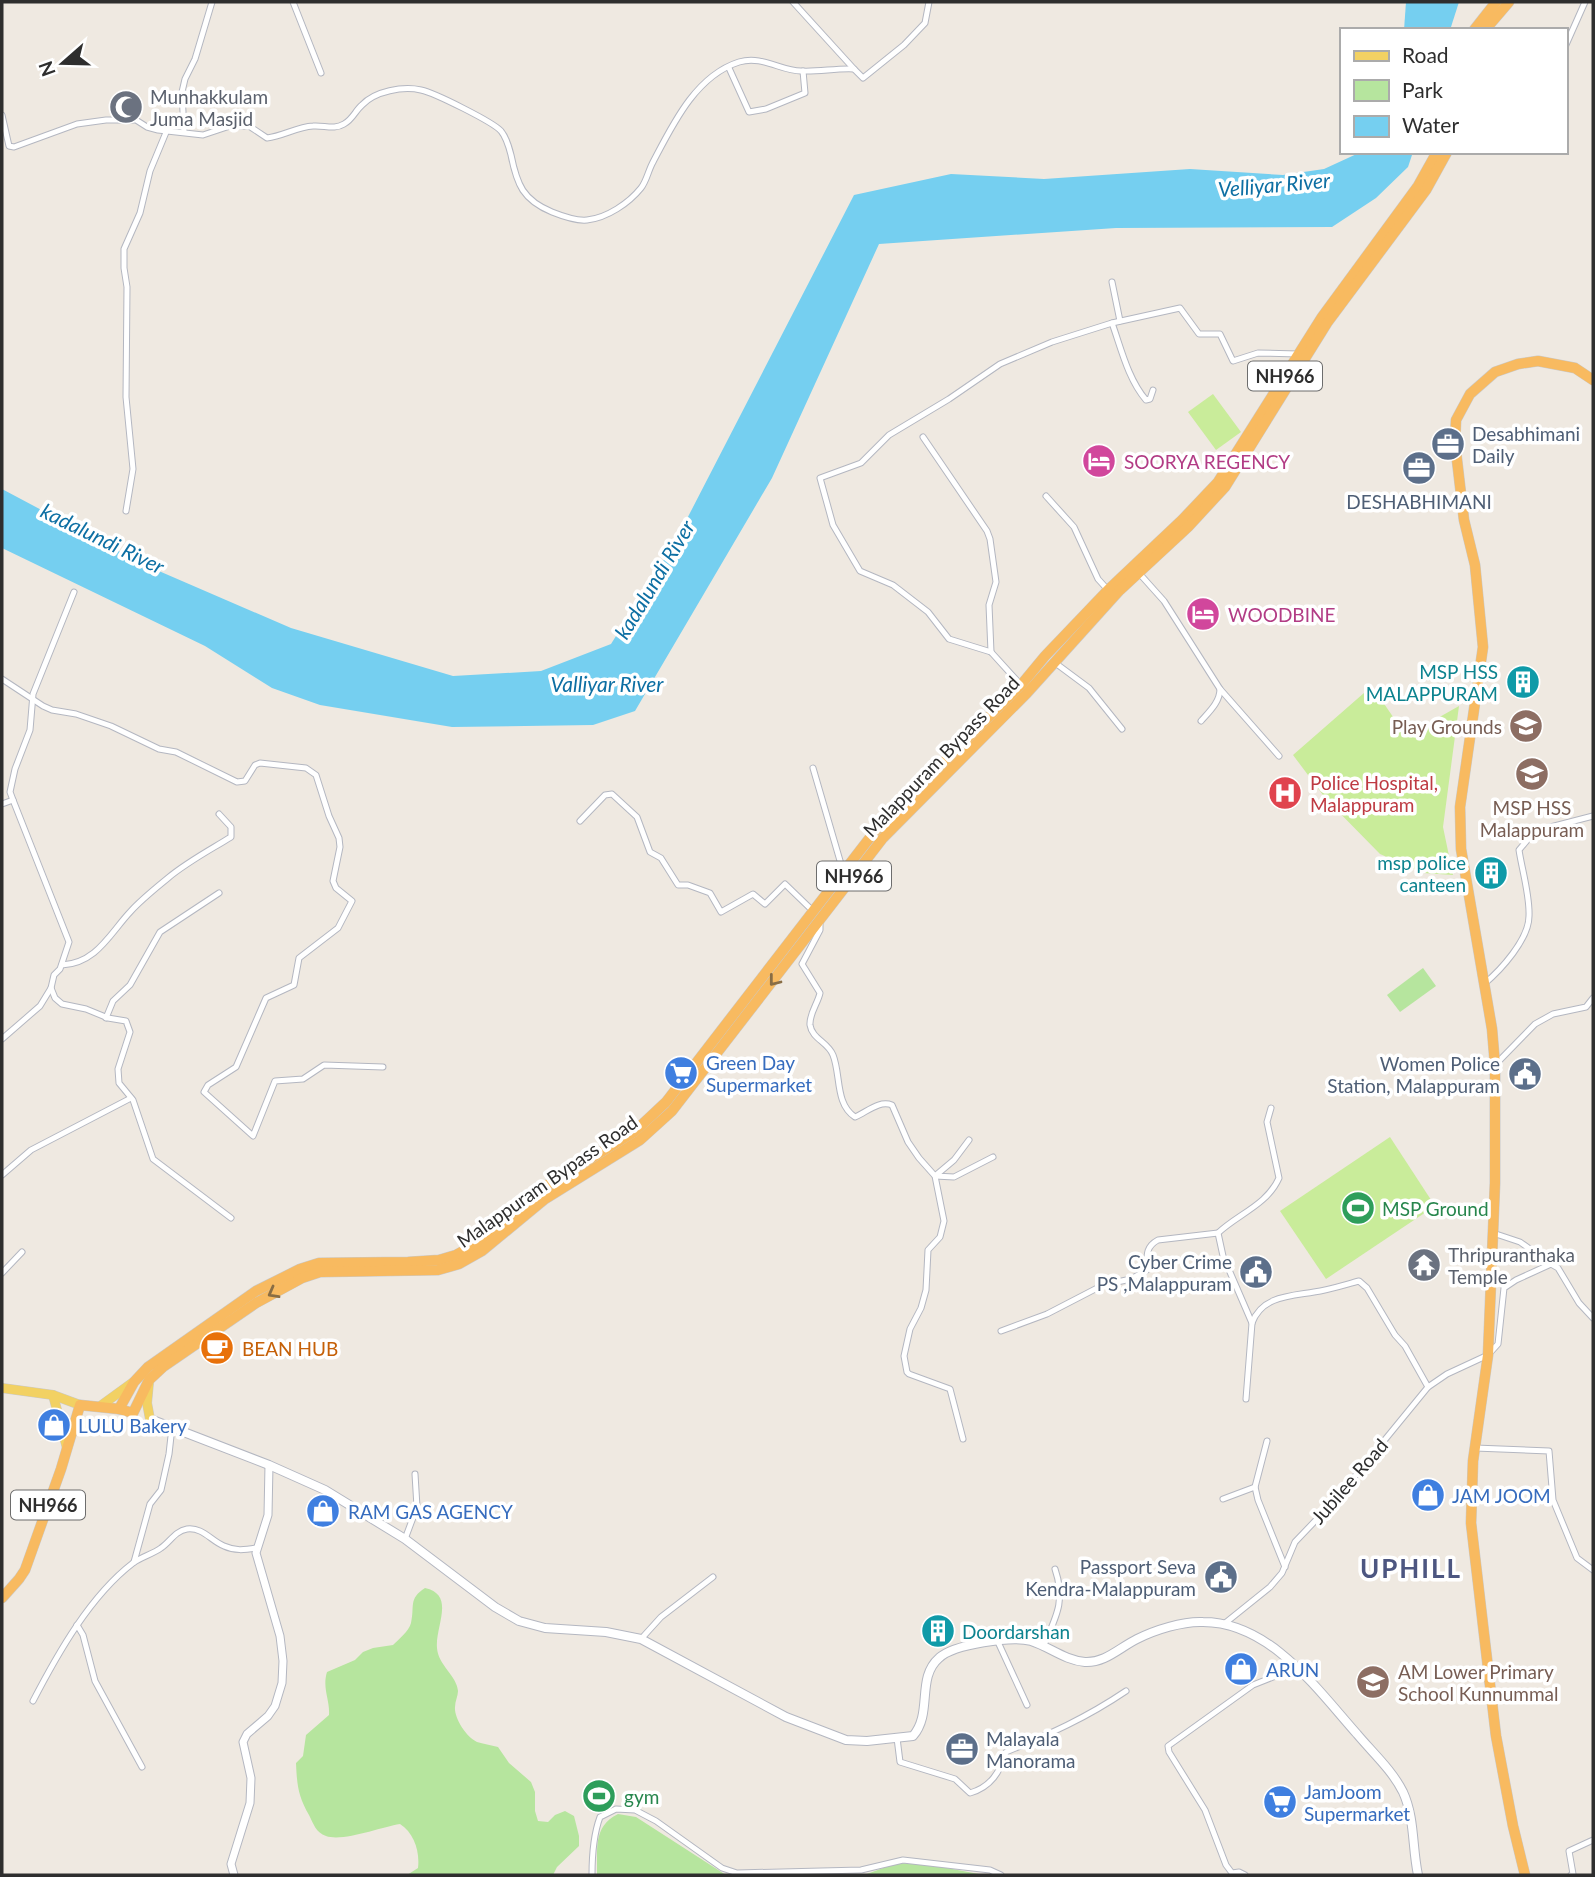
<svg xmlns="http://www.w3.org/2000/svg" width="1595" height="1877" font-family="Lato,sans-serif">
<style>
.green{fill:#b6e59e}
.pitch{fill:#c9ec9a}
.water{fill:#75cff0}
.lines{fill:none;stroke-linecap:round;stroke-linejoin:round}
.minor-casing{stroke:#b4b7c1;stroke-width:7}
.tertiary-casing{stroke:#b4b7c1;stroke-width:9}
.secondary-casing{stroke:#b4b7c1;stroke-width:10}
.primary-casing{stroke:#c9c9c9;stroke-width:10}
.trunk-casing{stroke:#c9c9c9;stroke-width:11}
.minor{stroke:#fff;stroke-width:5}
.tertiary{stroke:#fff;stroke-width:7}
.secondary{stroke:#fff;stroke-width:8}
.primary{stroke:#f2d163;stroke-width:9}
.trunk{stroke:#f8ba60;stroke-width:10}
.oneway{stroke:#896d44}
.labels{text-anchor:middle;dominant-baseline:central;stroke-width:7;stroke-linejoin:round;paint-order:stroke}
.shield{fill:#fff;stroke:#6d6d6d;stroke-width:2}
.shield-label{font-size:18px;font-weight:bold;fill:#2e2e2e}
.worship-label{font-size:19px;fill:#5b616d;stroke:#fff;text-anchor:start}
.service-label{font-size:19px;fill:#4e5e75;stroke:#fff;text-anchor:end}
.hotel-label{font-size:19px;fill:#b23c85;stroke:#fff;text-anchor:start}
.culture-label{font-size:19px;fill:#0d838f;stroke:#fff;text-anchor:end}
.education-label{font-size:19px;fill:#785e54;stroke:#fff;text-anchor:end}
.street-label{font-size:19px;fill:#2e2e2e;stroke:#fff}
.health-label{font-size:19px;fill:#be3a42;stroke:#fff;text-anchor:start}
.shop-label{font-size:19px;fill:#366cbe;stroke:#fff;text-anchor:start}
.leisure-label{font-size:19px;fill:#27864d;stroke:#fff;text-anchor:start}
.food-label{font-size:19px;fill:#c56008;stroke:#fff;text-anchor:start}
.water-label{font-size:21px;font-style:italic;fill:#0d6fa3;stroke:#fff}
.district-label{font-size:26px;font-weight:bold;letter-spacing:2px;fill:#4d5680;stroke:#fff}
</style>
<rect width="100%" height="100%" fill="#efe9e1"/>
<!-- green -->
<g class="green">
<polygon points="1423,968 1436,986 1400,1012 1387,995"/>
<path d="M425,1588C456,1595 435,1626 437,1648C438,1665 457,1676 458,1691C458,1696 455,1701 455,1707C454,1718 466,1737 477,1742C483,1744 491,1745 498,1747L509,1763L531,1782L535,1792V1811L538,1821L548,1822L555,1815L565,1811L574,1816L579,1836V1846L557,1867L553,1875H407L418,1868C420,1851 414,1833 400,1824C381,1827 343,1842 326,1836C316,1833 313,1823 309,1815C298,1796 297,1785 296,1763L303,1756L306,1735L329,1715C330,1700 322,1688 327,1672L355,1660L363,1652L373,1648L393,1645C399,1639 409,1631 411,1623C415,1606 408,1599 425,1588Z"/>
<path d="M618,1814L636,1817L726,1875H597C598,1850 592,1827 618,1814Z"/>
<polygon points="897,1863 926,1864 984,1875 864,1875"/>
</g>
<!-- pitch -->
<g class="pitch">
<polygon points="1213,394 1241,432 1216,450 1188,412"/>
<polygon points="1372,686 1406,736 1459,706 1443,827 1453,875 1423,873 1380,854 1326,799 1293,755"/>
<polygon points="1390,1137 1435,1206 1326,1279 1280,1211"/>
</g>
<!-- water -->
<g class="water">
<polygon points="1406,2 1459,2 1450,30 1404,30"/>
<polygon points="1361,152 1413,152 1408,167 1376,198 1332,227 1116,228 879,244 772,478 635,711 593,725 452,727 320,705 272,688 205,646 2,548 2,489 145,565 291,628 453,676 541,671 611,644 675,542 854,195 951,174 1044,179 1190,169 1283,175 1324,169"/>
</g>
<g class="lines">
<!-- minor casing -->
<g class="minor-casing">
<g id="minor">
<polyline points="293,2 321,73"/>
<polyline points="793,2 854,69"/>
<polyline points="1565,47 1585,2"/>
<polyline points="729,68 749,112 766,109 805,93 803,71"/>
<path d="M2,115L9,146L14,147L77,124L106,120H136L147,127L158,130L203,135L230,126H249L267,138C283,136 297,127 313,126C324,125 334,130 344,124C353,119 355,111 362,105C375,91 403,86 421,90C435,93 493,122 501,131C506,137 509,147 511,155C517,185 523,200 552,212C562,216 577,221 587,220C607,218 629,203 641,188C646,182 648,172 652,164C672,126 695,76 739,62C762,55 781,71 801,71C819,72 836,68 854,69L863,78L904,45L925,23L929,2"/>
<polyline points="184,132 182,92 185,79 195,59 212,2"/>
<polyline points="1112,282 1120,321"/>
<path d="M1112,323C1121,348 1128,379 1146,400L1150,399L1153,390"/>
<polyline points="923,437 987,531 990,539 996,582 989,605 991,652"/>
<polyline points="1046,496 1074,527 1098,579 1108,590"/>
<polyline points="126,511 133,469 126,397 127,287 124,268 124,249 140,213 150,171 167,130"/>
<path d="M1138,572L1164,601L1220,689C1220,702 1209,712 1201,721"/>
<polyline points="1054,662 1089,688 1122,729"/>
<polyline points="2,679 43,706 52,710 76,714 111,726 159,749 176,752 237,782 245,781 255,765 260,763 306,768 316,775 329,816 339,838 340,847 333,881 336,888 352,901 338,928 299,958 294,985 266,998 236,1067 208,1085 204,1092 253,1136 275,1081 303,1079 324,1065 383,1067"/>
<polyline points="1021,685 991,652 949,639 928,612 893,585 860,571 833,525 820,478 861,463 889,435 949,399 1000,364 1052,342 1112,323 1180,308 1199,334 1220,334 1233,361 1258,353 1298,354"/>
<polyline points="1220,689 1279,756"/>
<polyline points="813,768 843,871"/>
<polyline points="13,800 69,942 60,969 54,975 51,988 55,998 62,1004 86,1009 108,1018 126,1021 130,1032 118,1069 119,1083 133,1100 153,1159 231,1218"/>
<polyline points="2,804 13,800 10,792 15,769 30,730 33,694 74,592"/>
<polyline points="580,821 605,795 612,794 637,817 650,852 661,858 678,885 688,885 710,893 721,912 753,894 765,904 785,884 814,912"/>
<path d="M820,922V930L802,964L820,993C818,1003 809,1014 810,1025C812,1039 828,1042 833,1055C841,1075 835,1104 855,1117C867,1112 879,1100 892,1105L908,1142L919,1158L935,1176L944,1221L940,1237L928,1250L926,1290L921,1308L910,1329L904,1356L907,1372L909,1374L950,1389L963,1439"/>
<path d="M62,965C97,963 110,933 131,911C142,899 156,888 168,878C187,862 210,850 231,837V827L219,814"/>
<path d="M1484,984C1501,970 1529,939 1529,916C1530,896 1522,870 1519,850L1535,831L1593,816"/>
<polyline points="106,1018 113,1001 130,985 160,932 219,893"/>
<polyline points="2,1039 40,1006 51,988"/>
<polyline points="1495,1065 1535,1024 1553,1014 1586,1007 1593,998"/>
<polyline points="969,1140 954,1160 935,1176 954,1177 993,1157"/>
<polyline points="2,1175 31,1150 131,1098"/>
<polyline points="1493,1233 1520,1242 1551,1264"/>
<polyline points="2,1273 22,1252"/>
<path d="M1252,1323L1223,1256L1218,1233C1238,1214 1267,1205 1279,1178L1267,1122L1271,1108"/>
<path d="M1001,1331L1047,1314L1103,1285L1131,1279L1147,1270C1147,1256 1145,1247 1158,1240L1218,1233"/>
<path d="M1246,1399L1252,1323C1262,1296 1290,1296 1314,1292C1329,1290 1344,1285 1359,1281L1367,1288L1395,1335L1405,1346L1428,1387"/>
<polyline points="1267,1441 1255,1487 1258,1500 1285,1567"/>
<polyline points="1475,1448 1549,1451 1553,1500 1577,1558 1593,1570"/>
<polyline points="1223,1499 1255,1487"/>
<polyline points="405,1539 417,1507 415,1474"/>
<polyline points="134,1562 150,1504 161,1490 169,1454 172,1427"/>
<polyline points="1224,1624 1270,1587 1282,1573 1295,1542 1338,1497 1428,1387 1447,1374 1488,1355 1498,1344 1504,1288 1516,1280 1551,1264 1558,1268 1579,1303 1593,1318"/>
<polyline points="77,1625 83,1635 95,1681 142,1767"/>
<polyline points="641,1639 661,1617 713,1577"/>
<polyline points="998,1642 1027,1705"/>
<path d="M1043,1647C1056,1617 1066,1601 1055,1569"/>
<path d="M33,1701C58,1653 90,1596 133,1563C141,1557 153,1554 161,1548C170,1542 175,1531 187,1529C203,1527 211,1541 224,1546C235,1551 244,1550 256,1548"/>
<path d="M897,1738L900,1762L955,1779L970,1793C991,1787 1000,1772 1006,1752C1050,1734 1086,1718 1126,1691"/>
<path d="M592,1875C592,1855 593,1836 600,1817L616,1809L635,1810L656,1821L722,1868L737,1873L861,1870L903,1860L990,1870L1001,1875"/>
<polyline points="1245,1875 1239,1872 1232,1873 1226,1865 1205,1810 1169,1752 1168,1746 1253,1685 1298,1667"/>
<polyline points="1571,1875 1573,1874 1569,1851 1593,1840"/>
</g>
</g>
<!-- tertiary casing -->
<g class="tertiary-casing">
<polyline id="tertiary" points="234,1875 231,1864 250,1803 251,1778 243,1742 247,1734 268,1716 275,1706 282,1683 283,1661 280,1636 256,1553 268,1515 269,1465"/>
</g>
<!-- secondary casing -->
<g class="secondary-casing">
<path id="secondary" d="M150,1419L269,1465L325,1490L405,1539L495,1607L519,1621L545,1628L606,1632L641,1639L786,1717L846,1740L867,1741L913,1736C933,1713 916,1678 939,1658C954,1644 1012,1636 1031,1641C1050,1647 1064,1660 1085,1662C1105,1663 1119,1648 1137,1639C1155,1630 1183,1621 1203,1622C1270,1622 1317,1689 1357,1734C1373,1753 1392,1770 1403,1792C1415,1818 1412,1847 1418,1875"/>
</g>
<!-- primary casing -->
<g class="primary-casing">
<g id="primary">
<polyline points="149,1382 147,1403 150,1419"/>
<polyline points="2,1388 53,1395 80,1405"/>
<polyline points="53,1395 67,1448"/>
<polyline points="99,1407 132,1383"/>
</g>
</g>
<!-- trunk casing -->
<g class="trunk-casing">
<g id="trunk">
<polyline points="1474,30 1496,2"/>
<polyline points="1485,30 1509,2"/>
<polyline points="119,1409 134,1382 148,1367 256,1291 300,1269 319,1263 408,1262 439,1260 456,1255 476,1244 539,1190 634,1132 666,1102 875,831 1021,685 1045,656 1108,590 1182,520 1218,482 1322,317 1418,186 1437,152"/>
<polyline points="2,1598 19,1579 25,1570 61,1469 80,1405 119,1409 133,1413 149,1380 163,1367 256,1303 302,1278 320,1272 438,1270 459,1264 482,1251 545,1199 640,1140 672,1111 883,838 1027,693 1119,591 1188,527 1225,487 1327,323 1426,190 1447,152"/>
<polyline points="1525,1875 1513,1826 1496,1736 1471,1523 1473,1461 1488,1355 1495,1183 1495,1065 1492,1029 1461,849 1460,807 1483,647 1475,565 1464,520 1455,443 1456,420 1470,394 1495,372 1518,364 1538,361 1575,368 1593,380"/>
</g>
</g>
<!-- minor -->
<use href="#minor" class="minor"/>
<!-- tertiary -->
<use href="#tertiary" class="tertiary"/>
<!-- secondary -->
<use href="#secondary" class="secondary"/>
<!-- primary -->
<use href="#primary" class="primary"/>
<!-- trunk -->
<use href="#trunk" class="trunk"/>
</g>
<!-- one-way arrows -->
<defs><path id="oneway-chevron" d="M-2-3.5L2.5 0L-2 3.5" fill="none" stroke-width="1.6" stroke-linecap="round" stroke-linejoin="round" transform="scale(1.75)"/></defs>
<g class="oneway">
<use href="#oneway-chevron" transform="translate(774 981) rotate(128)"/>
<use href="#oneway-chevron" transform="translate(273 1293) rotate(151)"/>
</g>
<!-- icons -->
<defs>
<g id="mosque-disc" transform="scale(1.75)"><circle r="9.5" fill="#6b7280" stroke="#fff"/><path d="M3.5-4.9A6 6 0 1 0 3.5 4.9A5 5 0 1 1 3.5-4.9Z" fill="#fff"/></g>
<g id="office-disc" transform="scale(1.75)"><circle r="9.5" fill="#5c6f8a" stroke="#fff"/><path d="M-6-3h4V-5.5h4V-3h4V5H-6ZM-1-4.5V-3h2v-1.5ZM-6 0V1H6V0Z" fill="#fff"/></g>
<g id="hotel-disc" transform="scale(1.75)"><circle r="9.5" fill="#d1479c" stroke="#fff"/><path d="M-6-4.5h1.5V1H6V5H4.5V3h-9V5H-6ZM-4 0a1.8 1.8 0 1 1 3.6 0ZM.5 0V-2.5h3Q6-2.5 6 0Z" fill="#fff"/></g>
<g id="building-disc" transform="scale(1.75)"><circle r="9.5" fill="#0f9aa8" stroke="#fff"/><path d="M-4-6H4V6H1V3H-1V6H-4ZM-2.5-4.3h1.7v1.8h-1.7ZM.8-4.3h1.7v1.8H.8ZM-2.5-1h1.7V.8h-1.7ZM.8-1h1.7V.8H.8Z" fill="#fff"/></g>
<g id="school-disc" transform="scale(1.75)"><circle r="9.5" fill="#8d6e63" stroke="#fff"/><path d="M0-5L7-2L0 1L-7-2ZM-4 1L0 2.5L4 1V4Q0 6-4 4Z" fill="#fff"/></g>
<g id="hospital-disc" transform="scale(1.75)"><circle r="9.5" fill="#e0444e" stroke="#fff"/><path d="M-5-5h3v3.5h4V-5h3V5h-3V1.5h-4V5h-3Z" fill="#fff"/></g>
<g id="supermarket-disc" transform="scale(1.75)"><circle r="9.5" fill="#3f7fe0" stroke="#fff"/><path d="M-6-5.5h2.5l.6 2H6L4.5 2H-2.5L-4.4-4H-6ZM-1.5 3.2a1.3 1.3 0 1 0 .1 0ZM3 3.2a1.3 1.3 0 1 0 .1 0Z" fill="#fff"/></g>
<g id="civic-disc" transform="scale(1.75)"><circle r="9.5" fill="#5c6f8a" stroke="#fff"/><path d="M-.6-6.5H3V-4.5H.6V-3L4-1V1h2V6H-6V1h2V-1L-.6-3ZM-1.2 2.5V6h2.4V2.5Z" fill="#fff"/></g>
<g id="stadium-disc" transform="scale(1.75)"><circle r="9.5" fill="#2e9e5b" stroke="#fff"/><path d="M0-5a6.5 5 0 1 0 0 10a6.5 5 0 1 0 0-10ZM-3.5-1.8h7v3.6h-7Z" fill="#fff"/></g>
<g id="temple-disc" transform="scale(1.75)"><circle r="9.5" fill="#6b7280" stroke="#fff"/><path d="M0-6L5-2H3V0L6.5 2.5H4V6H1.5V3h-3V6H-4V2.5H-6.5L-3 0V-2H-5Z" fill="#fff"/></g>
<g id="cafe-disc" transform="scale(1.75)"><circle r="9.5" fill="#e8710a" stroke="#fff"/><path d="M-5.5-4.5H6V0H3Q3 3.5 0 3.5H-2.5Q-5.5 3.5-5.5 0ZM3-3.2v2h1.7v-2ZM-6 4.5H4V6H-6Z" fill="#fff"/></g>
<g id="shop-disc" transform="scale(1.75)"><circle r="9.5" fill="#3f7fe0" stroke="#fff"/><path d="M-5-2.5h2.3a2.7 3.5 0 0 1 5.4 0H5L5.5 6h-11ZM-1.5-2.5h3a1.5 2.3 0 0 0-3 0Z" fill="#fff"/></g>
</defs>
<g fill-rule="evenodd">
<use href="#mosque-disc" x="126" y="107"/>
<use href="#office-disc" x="1448" y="444"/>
<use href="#hotel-disc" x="1099" y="461"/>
<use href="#office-disc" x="1419" y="468"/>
<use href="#hotel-disc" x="1203" y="614"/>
<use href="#building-disc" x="1523" y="682"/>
<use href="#school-disc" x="1526" y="726"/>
<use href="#school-disc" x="1532" y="774"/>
<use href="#hospital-disc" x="1285" y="793"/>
<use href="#building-disc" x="1491" y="873"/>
<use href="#supermarket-disc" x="681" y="1073"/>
<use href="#civic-disc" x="1525" y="1074"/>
<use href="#stadium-disc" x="1358" y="1208"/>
<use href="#temple-disc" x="1424" y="1265"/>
<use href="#civic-disc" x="1256" y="1272"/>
<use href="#cafe-disc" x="217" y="1348"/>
<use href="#shop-disc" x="54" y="1425"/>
<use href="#shop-disc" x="1428" y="1495"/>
<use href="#shop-disc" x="323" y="1511"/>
<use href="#civic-disc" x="1221" y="1577"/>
<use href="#building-disc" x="938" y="1631"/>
<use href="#shop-disc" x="1241" y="1669"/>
<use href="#school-disc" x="1373" y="1682"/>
<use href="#office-disc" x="962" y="1749"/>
<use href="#stadium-disc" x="599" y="1796"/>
<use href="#supermarket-disc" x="1280" y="1802"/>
</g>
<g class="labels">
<!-- shield labels -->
<g class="shield">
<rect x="1248" y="361.5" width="74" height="29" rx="5"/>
<rect x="817" y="861.5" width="74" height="29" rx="5"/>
<rect x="11" y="1490.5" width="74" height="29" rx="5"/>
</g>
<g class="shield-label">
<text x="1285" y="376">NH966</text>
<text x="854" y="876">NH966</text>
<text x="48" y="1505">NH966</text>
</g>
<!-- worship labels -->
<g class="worship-label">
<text x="150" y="96">Munhakkulam<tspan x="150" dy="22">Juma Masjid</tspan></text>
<text x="1448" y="1254">Thripuranthaka<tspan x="1448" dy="22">Temple</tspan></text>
</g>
<!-- service labels -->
<g class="service-label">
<text x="1472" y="433" text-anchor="start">Desabhimani<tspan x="1472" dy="22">Daily</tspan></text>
<text x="1419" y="501" text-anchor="middle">DESHABHIMANI</text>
<text x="1500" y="1063">Women Police<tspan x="1500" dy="22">Station, Malappuram</tspan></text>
<text x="1232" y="1261">Cyber Crime<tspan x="1232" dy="22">PS ,Malappuram</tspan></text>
<text x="1196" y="1566">Passport Seva<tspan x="1196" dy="22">Kendra-Malappuram</tspan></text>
<text x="986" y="1738" text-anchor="start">Malayala<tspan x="986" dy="22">Manorama</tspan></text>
</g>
<!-- hotel labels -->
<g class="hotel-label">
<text x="1124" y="461">SOORYA REGENCY</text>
<text x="1228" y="614">WOODBINE</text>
</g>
<!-- culture labels -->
<g class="culture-label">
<text x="1498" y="671">MSP HSS<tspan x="1498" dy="22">MALAPPURAM</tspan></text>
<text x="1466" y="862">msp police<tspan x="1466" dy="22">canteen</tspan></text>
<text x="962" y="1631" text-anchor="start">Doordarshan</text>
</g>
<!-- education labels -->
<g class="education-label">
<text x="1502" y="726">Play Grounds</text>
<text x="1532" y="807" text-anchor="middle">MSP HSS<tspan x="1532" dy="22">Malappuram</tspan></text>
<text x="1398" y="1671" text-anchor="start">AM Lower Primary<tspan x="1398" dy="22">School Kunnummal</tspan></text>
</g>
<!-- street labels -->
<g class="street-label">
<text transform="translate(941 756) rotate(-46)">Malappuram Bypass Road</text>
<text transform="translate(547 1181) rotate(-35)">Malappuram Bypass Road</text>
<text transform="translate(1349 1481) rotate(-49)">Jubilee Road</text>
</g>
<!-- health labels -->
<g class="health-label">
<text x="1310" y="782">Police Hospital,<tspan x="1310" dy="22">Malappuram</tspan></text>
</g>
<!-- shop labels -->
<g class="shop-label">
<text x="706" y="1062">Green Day<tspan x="706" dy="22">Supermarket</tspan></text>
<text x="78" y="1425">LULU Bakery</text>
<text x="1452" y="1495">JAM JOOM</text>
<text x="348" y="1511">RAM GAS AGENCY</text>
<text x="1266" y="1669">ARUN</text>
<text x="1304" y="1791">JamJoom<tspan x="1304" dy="22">Supermarket</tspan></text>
</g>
<!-- leisure labels -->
<g class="leisure-label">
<text x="1382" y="1208">MSP Ground</text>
<text x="624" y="1796">gym</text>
</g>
<!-- food labels -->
<g class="food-label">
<text x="242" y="1348">BEAN HUB</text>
</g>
<!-- water labels -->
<g class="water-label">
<text transform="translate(1274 184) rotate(-5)">Velliyar River</text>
<text transform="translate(103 538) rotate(26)">kadalundi River</text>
<text transform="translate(654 579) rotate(-59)">kadalundi River</text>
<text x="607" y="683">Valliyar River</text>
</g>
<!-- district labels -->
<g class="district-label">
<text x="1411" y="1568">UPHILL</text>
</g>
</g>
<!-- border -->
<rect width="1595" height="1877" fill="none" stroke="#2e2e2e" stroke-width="7"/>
<!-- legend -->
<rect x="1340" y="28" width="228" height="126" fill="#ffffff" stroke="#ababab" stroke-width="2"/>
<rect x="1354" y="51" width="35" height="10" fill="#f2d163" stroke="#ababab" stroke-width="2"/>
<text x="1402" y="63" font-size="21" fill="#2e2e2e">Road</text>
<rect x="1354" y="80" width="35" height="21" fill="#b6e59e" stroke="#ababab" stroke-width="2"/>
<text x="1402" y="98" font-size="21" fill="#2e2e2e">Park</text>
<rect x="1354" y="116" width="35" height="21" fill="#75cff0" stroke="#ababab" stroke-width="2"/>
<text x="1402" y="133" font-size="21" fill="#2e2e2e">Water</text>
<!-- north arrow -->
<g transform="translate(63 63) rotate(250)" stroke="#ffffff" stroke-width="5" paint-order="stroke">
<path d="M0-5L12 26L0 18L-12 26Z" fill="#2e2e2e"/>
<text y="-10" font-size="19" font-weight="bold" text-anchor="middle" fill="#2e2e2e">N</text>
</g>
</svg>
